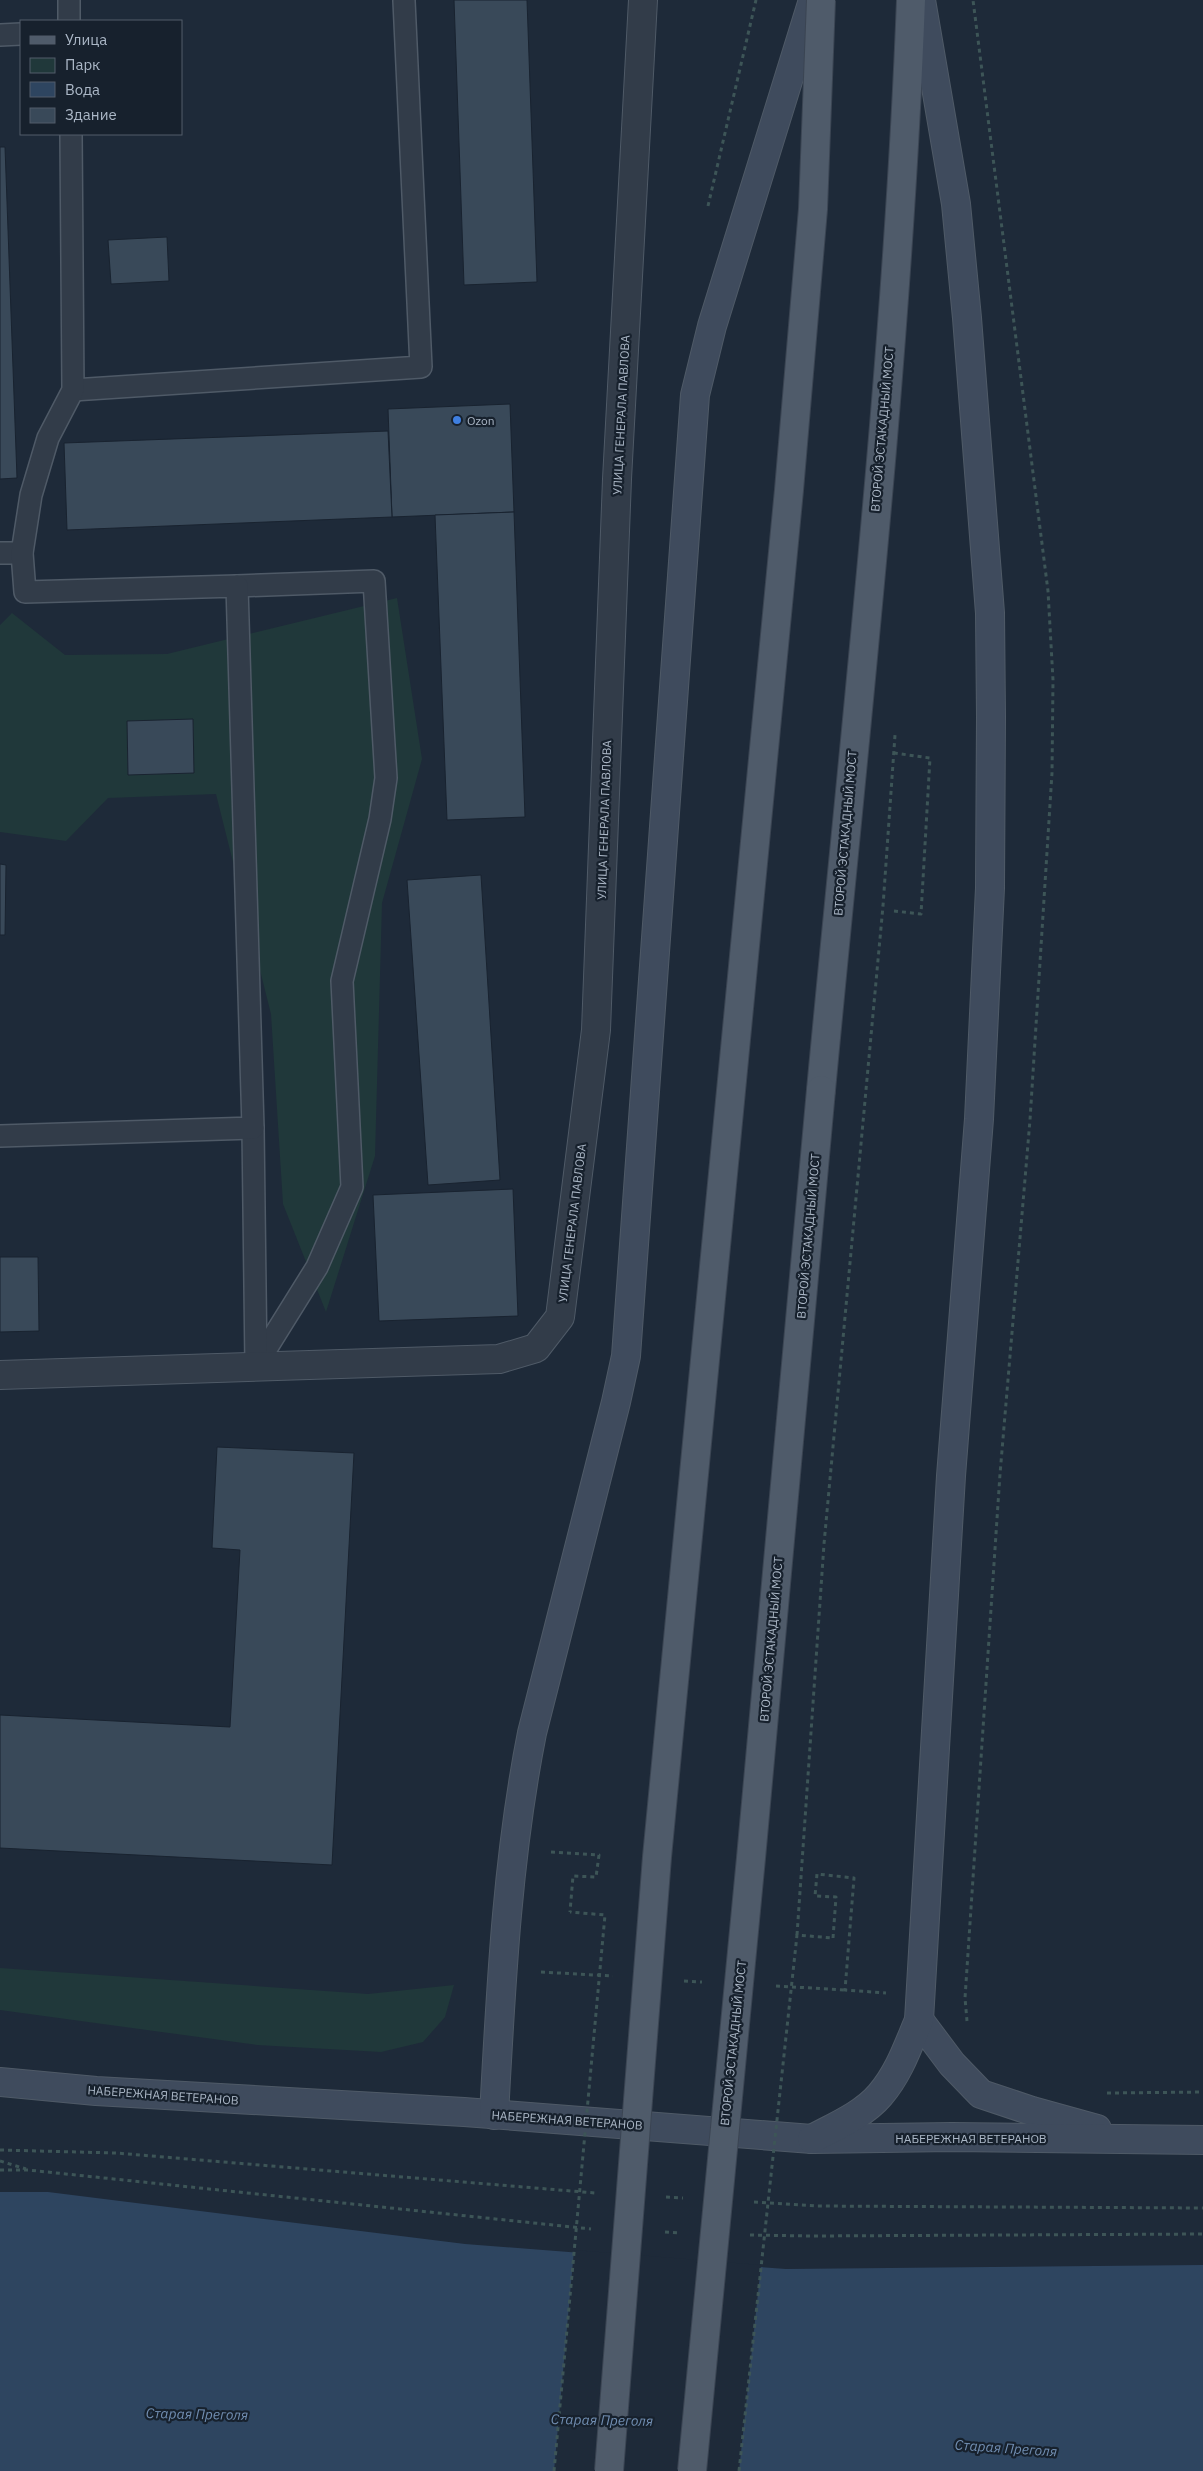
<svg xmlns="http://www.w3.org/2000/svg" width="1203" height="2471" font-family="'IBM Plex Sans',sans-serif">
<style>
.green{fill:#20383a}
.water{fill:#2e4560}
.pier{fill:#1e2a39}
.building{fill:#394959;stroke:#192330}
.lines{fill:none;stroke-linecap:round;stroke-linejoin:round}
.service-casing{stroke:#4f5a67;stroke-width:24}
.tertiary-casing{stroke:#4f5a67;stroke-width:30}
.secondary-casing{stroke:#4f5a67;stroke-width:30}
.primary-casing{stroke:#3b4553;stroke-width:30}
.path{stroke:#3d5557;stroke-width:3;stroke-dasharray:4 4;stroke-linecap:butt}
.service{stroke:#323c49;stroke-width:21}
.tertiary{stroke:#323c49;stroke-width:28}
.secondary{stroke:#3f4b5d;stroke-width:28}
.primary{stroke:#4f5b6a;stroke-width:28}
.primary-bridge-casing{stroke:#3b4553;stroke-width:30;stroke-linecap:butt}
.path-bridge{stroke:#3d5557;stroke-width:3;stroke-dasharray:4 4;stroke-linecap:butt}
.primary-bridge{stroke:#4f5b6a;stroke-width:28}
.shop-dot{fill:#3f7fe0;stroke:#17212d;stroke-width:2}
.labels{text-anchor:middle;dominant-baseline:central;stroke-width:4.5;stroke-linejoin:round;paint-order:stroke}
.street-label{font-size:12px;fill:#abb7c6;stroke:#17212d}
.poi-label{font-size:12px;fill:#abb7c6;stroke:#17212d;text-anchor:start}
.water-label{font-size:14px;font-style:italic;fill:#718eb2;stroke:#17212d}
</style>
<rect width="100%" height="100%" fill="#1e2a39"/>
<!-- green -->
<g class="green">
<polygon points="397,598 422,759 382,903 375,1156 326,1312 283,1204 271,1014 216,794 108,798 66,841 0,832 0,625 12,613 65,655 167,654"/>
<polygon points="0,1968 368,1994 454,1985 445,2017 423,2042 381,2052 257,2045 0,2010"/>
</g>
<!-- water -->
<polygon class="water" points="0,2192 48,2192 465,2244 786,2269 1203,2265 1203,2471 0,2471"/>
<!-- pier -->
<polygon class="pier" points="574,2250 761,2265 739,2471 554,2471"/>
<!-- building -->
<g class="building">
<polygon points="454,0 527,0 537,282 464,285"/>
<polygon points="0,147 5,147 17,478 0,479"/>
<polygon points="167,237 169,281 111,284 108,240"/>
<polygon points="510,404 514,512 392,517 388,409"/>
<polygon points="388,431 392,517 67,530 64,443"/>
<polygon points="514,512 525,817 447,820 435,515"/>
<polygon points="193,719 194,773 128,775 127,721"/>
<polygon points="0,864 6,865 5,935 0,935"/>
<polygon points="481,875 500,1180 428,1185 407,880"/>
<polygon points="513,1189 518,1316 379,1321 373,1195"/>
<polygon points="0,1257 38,1257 39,1331 0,1332"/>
<polygon points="217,1447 354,1453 332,1865 0,1848 0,1715 230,1727 240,1550 212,1548"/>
</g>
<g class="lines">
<!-- service casing -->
<g class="service-casing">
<g id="service">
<polyline points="69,0 69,21"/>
<polyline points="0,35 21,34"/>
<polyline points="73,390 421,367 404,1"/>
<polyline points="0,553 22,553"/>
<polyline points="237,586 374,581 386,778 380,819 342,981 352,1187 317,1267 256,1365"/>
<polyline points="253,1128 256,1365"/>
<polyline points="0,1136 253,1128 237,586 25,592 22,553 31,495 48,438 73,390 71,134"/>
</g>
</g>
<!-- tertiary casing -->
<g class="tertiary-casing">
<polyline id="tertiary" points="0,1375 499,1359 536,1348 560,1317 596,1030 617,479 643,0"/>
</g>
<!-- secondary casing -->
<g class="secondary-casing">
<g id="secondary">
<polyline points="919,2020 952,2064 981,2094 1032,2111 1097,2129"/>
<polyline points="0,2082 96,2091 464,2112 812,2139 952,2137 1203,2140"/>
<path d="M494,2115C501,1987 507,1859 532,1733L616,1402L626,1356L695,395L712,326L813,0"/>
<path d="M812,2139C834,2127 863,2115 880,2095C899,2073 908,2046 919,2020L951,1476L979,1119L990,888L991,717L990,613L967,318L956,204L921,0"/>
</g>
</g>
<!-- primary casing -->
<g class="primary-casing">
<path id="primary" d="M821,1090C855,728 897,364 911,0"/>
</g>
<!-- path -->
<g class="path">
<polyline points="708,206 756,0"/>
<polyline points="894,911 921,914 930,758 894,753"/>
<polyline points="551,1852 599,1855 596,1877 573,1876 570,1912"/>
<polyline points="797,1935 824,1544 883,906 895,735"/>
<polyline points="833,1938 836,1897 815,1896 817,1874 854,1878 845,1990 886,1993"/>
<polyline points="541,1972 613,1976"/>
<polyline points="684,1981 702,1982"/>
<polyline points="776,1986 845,1990"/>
<polyline points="967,2021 965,1998 1000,1474 1030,1120 1052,773 1053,680 1048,591 973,0"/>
<polyline points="1107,2093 1203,2092"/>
<polyline points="0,2150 116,2153 595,2193"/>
<polyline points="0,2161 26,2169"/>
<polyline points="0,2170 28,2170 591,2229"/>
<polyline points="666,2197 683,2198"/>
<polyline points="754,2202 817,2206 1203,2208"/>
<polyline points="665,2232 679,2233"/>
<polyline points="750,2235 810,2236 1203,2234"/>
</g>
<!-- service -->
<use href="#service" class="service"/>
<!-- tertiary -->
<use href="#tertiary" class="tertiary"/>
<!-- secondary -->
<use href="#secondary" class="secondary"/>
<!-- primary -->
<use href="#primary" class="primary"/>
<!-- primary-bridge casing -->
<g class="primary-bridge-casing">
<g id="primary-bridge">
<polyline points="609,2471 657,1857 789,490 813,209 821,0"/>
<polyline points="692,2471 751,1858 821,1090"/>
</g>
</g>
<!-- path-bridge -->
<g class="path-bridge">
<polyline points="554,2471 605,1915 570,1912"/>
<polyline points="739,2471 797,1935 833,1938"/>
</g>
<!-- primary-bridge -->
<use href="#primary-bridge" class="primary-bridge"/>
</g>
<!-- markers -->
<circle class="shop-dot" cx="457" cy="420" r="5"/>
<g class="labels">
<!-- street labels -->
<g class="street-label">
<text transform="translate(621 415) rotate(-87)">УЛИЦА ГЕНЕРАЛА ПАВЛОВА</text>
<text transform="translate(882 429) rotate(-85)">ВТОРОЙ ЭСТАКАДНЫЙ МОСТ</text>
<text transform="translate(604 820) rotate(-88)">УЛИЦА ГЕНЕРАЛА ПАВЛОВА</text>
<text transform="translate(845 833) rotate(-85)">ВТОРОЙ ЭСТАКАДНЫЙ МОСТ</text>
<text transform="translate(572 1223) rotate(-83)">УЛИЦА ГЕНЕРАЛА ПАВЛОВА</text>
<text transform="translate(808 1236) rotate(-85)">ВТОРОЙ ЭСТАКАДНЫЙ МОСТ</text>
<text transform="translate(771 1639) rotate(-85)">ВТОРОЙ ЭСТАКАДНЫЙ МОСТ</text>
<text transform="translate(733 2043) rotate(-84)">ВТОРОЙ ЭСТАКАДНЫЙ МОСТ</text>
<text transform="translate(163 2095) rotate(4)">НАБЕРЕЖНАЯ ВЕТЕРАНОВ</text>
<text transform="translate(567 2120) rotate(4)">НАБЕРЕЖНАЯ ВЕТЕРАНОВ</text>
<text x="971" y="2138">НАБЕРЕЖНАЯ ВЕТЕРАНОВ</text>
</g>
<!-- poi labels -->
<g class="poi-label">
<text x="467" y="420">Ozon</text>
</g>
<!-- water labels -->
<g class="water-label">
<text transform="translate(197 2414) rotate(1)">Старая Преголя</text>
<text transform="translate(602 2420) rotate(1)">Старая Преголя</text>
<text transform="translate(1006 2448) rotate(4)">Старая Преголя</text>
</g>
</g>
<!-- legend -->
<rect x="20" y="20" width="162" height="115" fill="#17212d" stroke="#525d6a"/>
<rect x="30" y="36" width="25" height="8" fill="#4f5b6a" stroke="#525d6a"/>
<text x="65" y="45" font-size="15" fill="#abb7c6">Улица</text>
<rect x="30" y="58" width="25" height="15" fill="#20383a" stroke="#525d6a"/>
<text x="65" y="70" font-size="15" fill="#abb7c6">Парк</text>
<rect x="30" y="82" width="25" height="15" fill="#2e4560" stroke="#525d6a"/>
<text x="65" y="95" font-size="15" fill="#abb7c6">Вода</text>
<rect x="30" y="108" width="25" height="15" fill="#394959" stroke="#525d6a"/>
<text x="65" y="120" font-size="15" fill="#abb7c6">Здание</text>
</svg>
